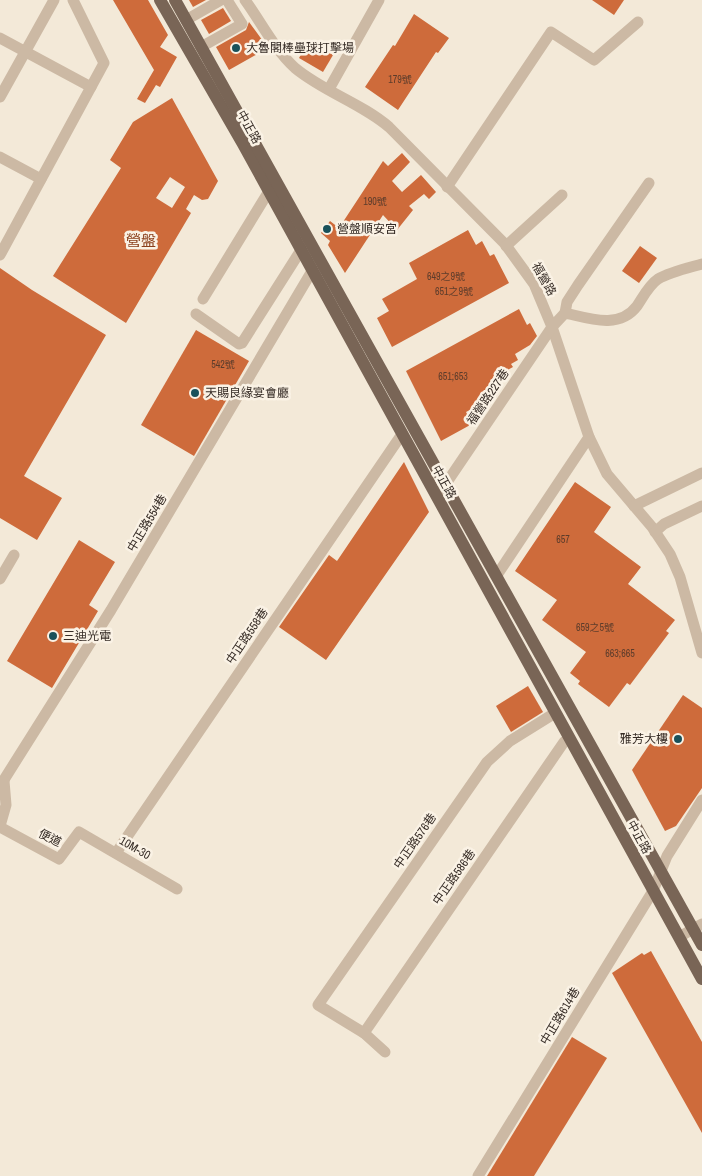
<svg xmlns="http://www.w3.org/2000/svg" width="702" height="1176" font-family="'Archivo Narrow','Noto Sans TC',sans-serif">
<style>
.building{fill:#ce6b3b;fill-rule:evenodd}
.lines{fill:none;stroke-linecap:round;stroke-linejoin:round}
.minor{stroke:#ccb9a4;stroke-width:11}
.major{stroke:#796556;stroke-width:12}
.poi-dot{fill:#19515a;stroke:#faf2e5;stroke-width:2}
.labels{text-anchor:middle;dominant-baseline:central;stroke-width:5;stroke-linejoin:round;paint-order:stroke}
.number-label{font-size:10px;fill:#5c3c2b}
.poi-label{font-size:12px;fill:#362c26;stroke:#faf2e5;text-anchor:start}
.street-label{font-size:12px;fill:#362c26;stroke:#faf2e5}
.quarter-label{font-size:15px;fill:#8a3e1a;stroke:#faf2e5}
</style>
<rect width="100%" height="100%" fill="#f3e9d8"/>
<!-- building -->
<g class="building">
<polygon points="113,0 148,0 168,35 160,47 177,57 160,87 156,85 145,103 137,99 154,70"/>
<polygon points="189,0 206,0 193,7"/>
<polygon points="592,0 624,0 614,15"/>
<polygon points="223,8 231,21 209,34 201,20"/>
<polygon points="414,14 449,38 438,53 436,52 398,110 365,87 393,45 395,46"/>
<polygon points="249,22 268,48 229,70 216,47 246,30"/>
<polygon points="309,41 333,55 323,72 299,58"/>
<path d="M172,98L218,181L208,199L202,200L194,195L186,209L191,213L126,323L53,276L121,168L110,160L133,122ZM170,177L185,187L172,208L156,198Z"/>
<polygon points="402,153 410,162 392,181 402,192 421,175 436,192 429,199 424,194 409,206 413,210 397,230 383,215 345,273 328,245 330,241 321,233 330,221 339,228 383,161 388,166"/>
<polygon points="468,230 476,245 482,241 490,256 494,254 509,283 392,347 377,318 389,311 382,299 417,279 409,263"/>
<polygon points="640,246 657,258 639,283 622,271"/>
<polygon points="0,268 32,290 106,335 24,476 62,498 37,540 0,518"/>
<polygon points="519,309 527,325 530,323 537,336 530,345 515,354 518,360 511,364 513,367 490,380 497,395 466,412 472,424 441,441 406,371"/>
<polygon points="196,330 249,361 194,456 141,425"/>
<polygon points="404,462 429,512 326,660 279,627 329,555 337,561"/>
<polygon points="575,482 611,507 594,532 641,567 628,584 675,620 666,631 669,633 630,685 627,683 609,707 578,684 580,681 570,673 586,652 542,620 557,600 515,571"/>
<polygon points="79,540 115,562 89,605 98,611 52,688 7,661"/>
<polygon points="528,686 543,712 511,732 496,706"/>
<polygon points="683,695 702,708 702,788 676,826 665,831 632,770"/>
<polygon points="651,951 702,1042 702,1133 612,973 642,953 644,955"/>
<polygon points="572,1037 607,1058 534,1176 487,1176"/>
</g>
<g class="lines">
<!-- minor -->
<g class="minor">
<path d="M245,0C261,22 275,50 295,68C324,92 361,103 389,127L505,244L534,284L552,327L589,437L607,474L652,527L670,554L680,577L702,653"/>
<polyline points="186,20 221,0"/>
<polyline points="0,38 91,87"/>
<polyline points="201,47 242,24 227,0"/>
<polyline points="329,89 379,0"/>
<polyline points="0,97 54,0"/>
<polyline points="0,157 41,179"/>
<polyline points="447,187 551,32 594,60 638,22"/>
<polyline points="506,246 562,195"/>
<polyline points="0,255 104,63 73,0"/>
<polyline points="203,299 269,191"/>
<polyline points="565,313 567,302 578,285 649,183"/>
<polyline points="196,314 239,344 242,343 301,250"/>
<path d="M441,491L552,327L565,313C588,318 619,330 637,306C643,297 649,285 658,279C670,272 688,268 702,264"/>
<polyline points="634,506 702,473"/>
<polyline points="655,532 664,524 702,506"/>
<polyline points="497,575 589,437"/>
<polyline points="0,579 14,555"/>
<polyline points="0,786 111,610 312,271"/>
<polyline points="0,826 6,805 4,781"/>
<polyline points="0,827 59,859 79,832 177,889"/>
<polyline points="116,853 402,434"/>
<polyline points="679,937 702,924"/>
<polyline points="364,1033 564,742 569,739"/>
<polyline points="385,1052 364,1033 318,1005 487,762 510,741 555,713"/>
<polyline points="478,1176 653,891 667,856 702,800"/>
</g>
<!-- major -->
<g class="major">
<polyline points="160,0 243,144 702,979"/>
<polyline points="175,0 702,945"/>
</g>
</g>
<!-- markers -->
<g class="poi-dot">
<circle cx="236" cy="48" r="5"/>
<circle cx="327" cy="229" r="5"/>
<circle cx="195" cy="393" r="5"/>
<circle cx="53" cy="636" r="5"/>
<circle cx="678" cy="739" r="5"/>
</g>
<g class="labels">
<!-- number labels -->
<g class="number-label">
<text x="400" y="79">179號</text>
<text x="375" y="201">190號</text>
<text x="446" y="276">649之9號</text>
<text x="454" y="291">651之9號</text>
<text x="223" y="364">542號</text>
<text x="453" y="376">651;653</text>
<text x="563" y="539">657</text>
<text x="595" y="627">659之5號</text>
<text x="620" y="653">663;665</text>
</g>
<!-- poi labels -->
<g class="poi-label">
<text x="246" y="48">大魯閣棒壘球打擊場</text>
<text x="337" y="229">營盤順安宮</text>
<text x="205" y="393">天賜良緣宴會廳</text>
<text x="63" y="636">三迪光電</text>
<text x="668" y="739" text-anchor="end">雅芳大樓</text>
</g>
<!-- street labels -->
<g class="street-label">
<text transform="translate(249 127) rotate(61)">中正路</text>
<text transform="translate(544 279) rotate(61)">福營路</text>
<text transform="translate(488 397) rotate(-56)">福營路227巷</text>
<text transform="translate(444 482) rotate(61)">中正路</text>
<text transform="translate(147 523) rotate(-59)">中正路554巷</text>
<text transform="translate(247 636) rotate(-56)">中正路558巷</text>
<text transform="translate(639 837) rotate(61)">中正路</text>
<text transform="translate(50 838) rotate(26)">便道</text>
<text transform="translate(415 841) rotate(-55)">中正路576巷</text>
<text transform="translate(135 848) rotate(30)">10M-30</text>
<text transform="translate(454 877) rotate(-55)">中正路586巷</text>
<text transform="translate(560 1016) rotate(-59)">中正路614巷</text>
</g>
<!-- quarter labels -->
<g class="quarter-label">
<text x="141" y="240">營盤</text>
</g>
</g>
</svg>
